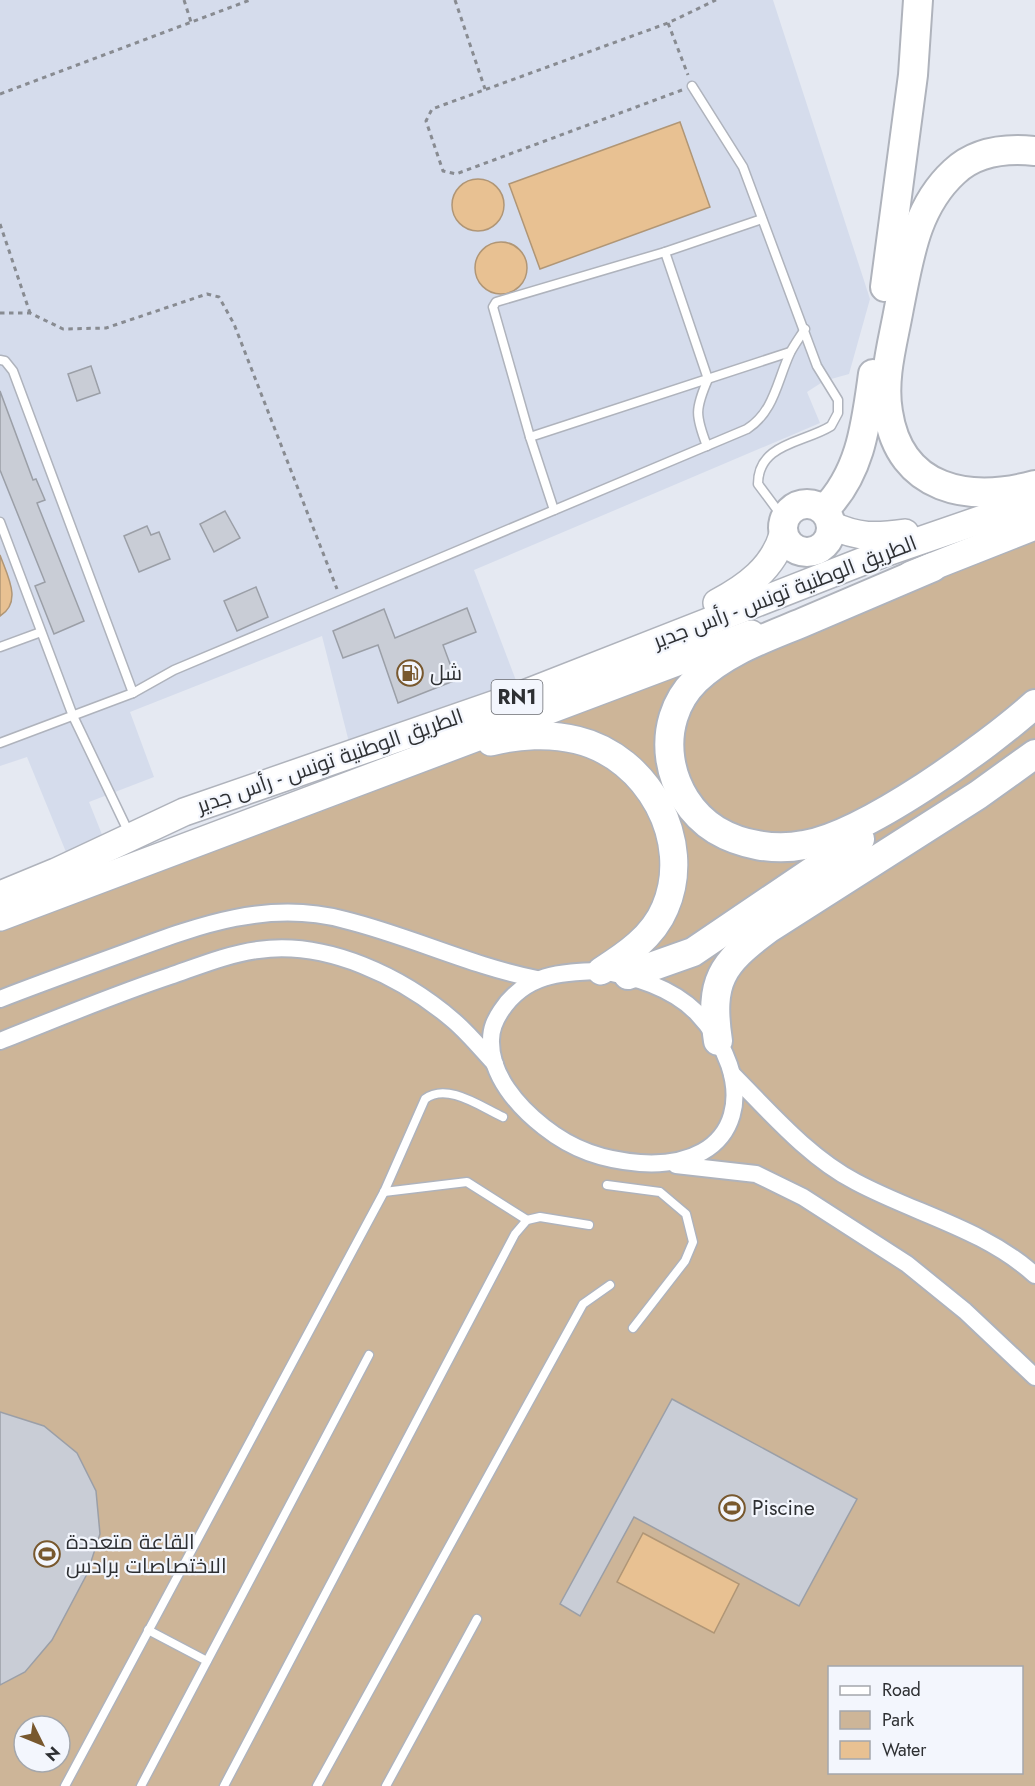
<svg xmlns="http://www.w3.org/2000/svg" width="1035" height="1786" font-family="Jost,Cairo,sans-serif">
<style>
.built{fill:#d5dcec}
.green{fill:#cdb598;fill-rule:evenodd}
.water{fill:#e8c192;stroke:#b09676;stroke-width:1.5}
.building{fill:#c9cdd6;stroke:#9b9fa7;stroke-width:1.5}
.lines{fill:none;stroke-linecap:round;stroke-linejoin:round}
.service-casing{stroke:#afb3bc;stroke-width:11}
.minor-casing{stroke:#afb3bc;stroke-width:20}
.primary-casing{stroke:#afb3bc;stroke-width:30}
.trunk-casing{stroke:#afb3bc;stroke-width:32}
.path{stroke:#888b91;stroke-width:3;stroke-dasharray:4.5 4.5;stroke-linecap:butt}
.service{stroke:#fff;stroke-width:8}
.minor{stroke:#fff;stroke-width:16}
.primary{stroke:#fff;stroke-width:27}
.trunk{stroke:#fff;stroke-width:28}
.labels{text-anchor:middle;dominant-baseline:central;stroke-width:4.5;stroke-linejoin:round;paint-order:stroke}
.shield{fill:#f3f6fd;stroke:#696b70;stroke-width:1.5}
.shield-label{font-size:20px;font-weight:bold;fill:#2e3033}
.street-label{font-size:21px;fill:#2e3033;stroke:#f3f6fd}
.poi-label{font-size:21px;fill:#2e3033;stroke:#f3f6fd;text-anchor:start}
</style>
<rect width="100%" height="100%" fill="#e5e9f2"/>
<!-- built -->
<polygon class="built" points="0,0 773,0 870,299 849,374 824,381 807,392 820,423 474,570 520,691 352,754 322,636 130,712 154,777 89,802 103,837 66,852 27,757 0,766"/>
<!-- green -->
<path class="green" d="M1035,533V1786H0V931L349,801ZM830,1668H1022V1772H830ZM24,1726H60V1762H24Z"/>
<!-- water -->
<g class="water">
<polygon points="680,122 710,207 540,269 509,184"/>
<circle cx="478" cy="205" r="26"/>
<circle cx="501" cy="268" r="26"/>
<path d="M0,555C7,575 23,602 0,616Z"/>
<polygon points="643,1533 739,1584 714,1633 617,1582"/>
</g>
<!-- building -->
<g class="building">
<polygon points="91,366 100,393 77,401 68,374"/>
<polygon points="0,391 33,480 36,479 45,500 37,503 84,621 54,634 35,586 45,582 0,470"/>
<polygon points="225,511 240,538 214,552 200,524"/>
<polygon points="147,526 151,535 159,532 170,559 139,572 124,536"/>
<polygon points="256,587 268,617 237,631 224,601"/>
<polygon points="467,608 476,632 443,645 456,680 398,703 378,645 343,658 333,631 384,609 395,638"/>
<polygon points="672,1399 857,1499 799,1606 634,1517 580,1616 560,1604"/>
<polygon points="0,1412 44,1426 77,1453 96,1491 100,1534 87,1574 52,1640 25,1672 0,1685"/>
</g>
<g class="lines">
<!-- service casing -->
<g class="service-casing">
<g id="service">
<path d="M692,86L743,167L817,366L838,400V413L831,426C804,443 758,443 758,484L784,519"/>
<polyline points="762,219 665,252 496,302 493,307 530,437 790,352"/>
<path d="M665,252L708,379C695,409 695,415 707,446"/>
<polyline points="0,360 5,361 13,371 133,693"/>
<polyline points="530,437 554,510"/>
<polyline points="0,522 73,716 130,835"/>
<polyline points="0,647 41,632"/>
<path d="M0,743L133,693L174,670L747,429C774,412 777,381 790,353C794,345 800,337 805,329"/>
<polyline points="607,1185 660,1192 686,1214 693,1242 685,1261 633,1328"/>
<polyline points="384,1192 467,1182 527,1220"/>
<polyline points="148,1630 207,1661"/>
<path d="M65,1786L384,1192L425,1099C447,1082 481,1107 503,1117"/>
<polyline points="141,1786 369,1355"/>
<polyline points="224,1786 515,1234 527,1220 540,1217 589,1225"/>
<polyline points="317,1786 583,1304 610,1285"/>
<polyline points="386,1786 477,1619"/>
</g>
</g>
<!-- minor casing -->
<g class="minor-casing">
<g id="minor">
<path d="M601,971C634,976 672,988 696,1012C760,1079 746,1170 640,1163C603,1160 573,1150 544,1127C518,1107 490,1075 491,1040C491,1028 495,1020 501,1011C525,974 560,972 601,971Z"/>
<path d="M0,999C41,983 83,968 124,953C197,926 267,899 345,920C410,936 471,966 537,979"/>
<path d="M0,1041C56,1019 113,995 170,976C199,966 228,954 258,950C327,940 403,977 454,1021C469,1034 482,1050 495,1064"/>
<path d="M732,1074C770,1112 808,1157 856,1182C916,1214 984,1229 1035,1275"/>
<polyline points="676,1165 756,1174 803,1197 907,1264 965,1311 1035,1377"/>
</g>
</g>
<!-- primary casing -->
<g class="primary-casing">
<g id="primary">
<path d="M831,525C858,538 877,537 905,533"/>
<polyline points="911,575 1035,526"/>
<path d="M717,603C747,587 773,568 783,535"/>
<path d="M491,742C518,735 550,733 577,740C648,757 694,841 665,908C653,937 626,955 601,971"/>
<polyline points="0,895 56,872 184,812 519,696 884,553 1035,501"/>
<polyline points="0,917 751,634"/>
</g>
</g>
<!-- trunk casing -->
<g class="trunk-casing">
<g id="trunk">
<path d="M1035,151C1006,148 976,151 954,172C915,208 909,259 899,308C893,342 882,378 888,412C900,491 969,503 1035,485"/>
<polyline points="885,287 913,75 918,0"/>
<circle cx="807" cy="528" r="24"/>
<path d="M824,510C861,473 866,424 873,374"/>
<path d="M933,567C890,585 847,604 804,622C766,638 726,651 696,680C652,723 665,798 716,830C741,845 775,851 804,845C865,835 987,747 1035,704"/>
<polyline points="628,975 693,952 860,839"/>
<path d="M718,1041C709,981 721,964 768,929L978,795L1035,754"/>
</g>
</g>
<!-- path -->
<g class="path">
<polyline points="184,0 191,22"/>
<polyline points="455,0 485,89"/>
<polyline points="668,23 688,75"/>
<polyline points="682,90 456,174 443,171 426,121 432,109 668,23 716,0"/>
<polyline points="0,94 250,0"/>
<polyline points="0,224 30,313"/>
<polyline points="0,313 30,313 63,329 106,328 207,294 219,297 234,324 337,589"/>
</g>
<!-- service -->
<use href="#service" class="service"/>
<!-- minor -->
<use href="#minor" class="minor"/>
<!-- primary -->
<use href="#primary" class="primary"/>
<!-- trunk -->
<use href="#trunk" class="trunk"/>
</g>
<!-- icons -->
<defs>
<g id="fuel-ring" transform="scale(1.35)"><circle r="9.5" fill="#f3f6fd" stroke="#78582e" stroke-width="1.5"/><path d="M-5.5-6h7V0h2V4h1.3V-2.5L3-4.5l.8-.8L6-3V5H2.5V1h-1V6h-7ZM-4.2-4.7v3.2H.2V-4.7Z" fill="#78582e"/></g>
<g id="stadium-ring" transform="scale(1.35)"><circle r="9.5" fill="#f3f6fd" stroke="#78582e" stroke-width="1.5"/><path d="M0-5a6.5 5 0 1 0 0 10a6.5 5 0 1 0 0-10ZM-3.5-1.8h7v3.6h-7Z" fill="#78582e"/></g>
</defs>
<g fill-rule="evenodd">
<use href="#fuel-ring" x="410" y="673"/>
<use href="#stadium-ring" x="732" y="1508"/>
<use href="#stadium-ring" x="47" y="1554"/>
</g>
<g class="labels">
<!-- shield labels -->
<rect class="shield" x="491.5" y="680" width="51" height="34" rx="4.5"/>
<g class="shield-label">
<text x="517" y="697">RN1</text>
</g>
<!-- street labels -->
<g class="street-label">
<text transform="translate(785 592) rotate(-21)">الطريق الوطنية تونس - رأس جدير</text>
<text transform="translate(330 761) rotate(-19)">الطريق الوطنية تونس - رأس جدير</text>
</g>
<!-- poi labels -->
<g class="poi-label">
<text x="430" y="673">شل</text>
<text x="752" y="1508">Piscine</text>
<text x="66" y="1542">القاعة متعددة<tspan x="66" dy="24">الاختصاصات برادس</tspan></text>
</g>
</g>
<!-- legend -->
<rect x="828" y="1666" width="195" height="108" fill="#f3f6fd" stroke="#a4a7ac" stroke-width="1.5"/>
<rect x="840" y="1686" width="30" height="9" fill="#ffffff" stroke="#a4a7ac" stroke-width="1.5"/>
<text x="882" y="1696" font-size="18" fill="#2e3033">Road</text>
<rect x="840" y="1711" width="30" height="18" fill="#cdb598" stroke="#a4a7ac" stroke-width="1.5"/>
<text x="882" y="1726" font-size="18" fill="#2e3033">Park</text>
<rect x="840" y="1741" width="30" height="18" fill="#e8c192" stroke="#a4a7ac" stroke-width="1.5"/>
<text x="882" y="1756" font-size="18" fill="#2e3033">Water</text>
<!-- north arrow -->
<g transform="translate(42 1744) rotate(133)"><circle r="28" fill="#f3f6fd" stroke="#a4a7ac" stroke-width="1.5"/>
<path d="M0-4.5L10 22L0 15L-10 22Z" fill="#78582e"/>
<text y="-9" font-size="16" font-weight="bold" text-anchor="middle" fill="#2e3033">N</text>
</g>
</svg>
